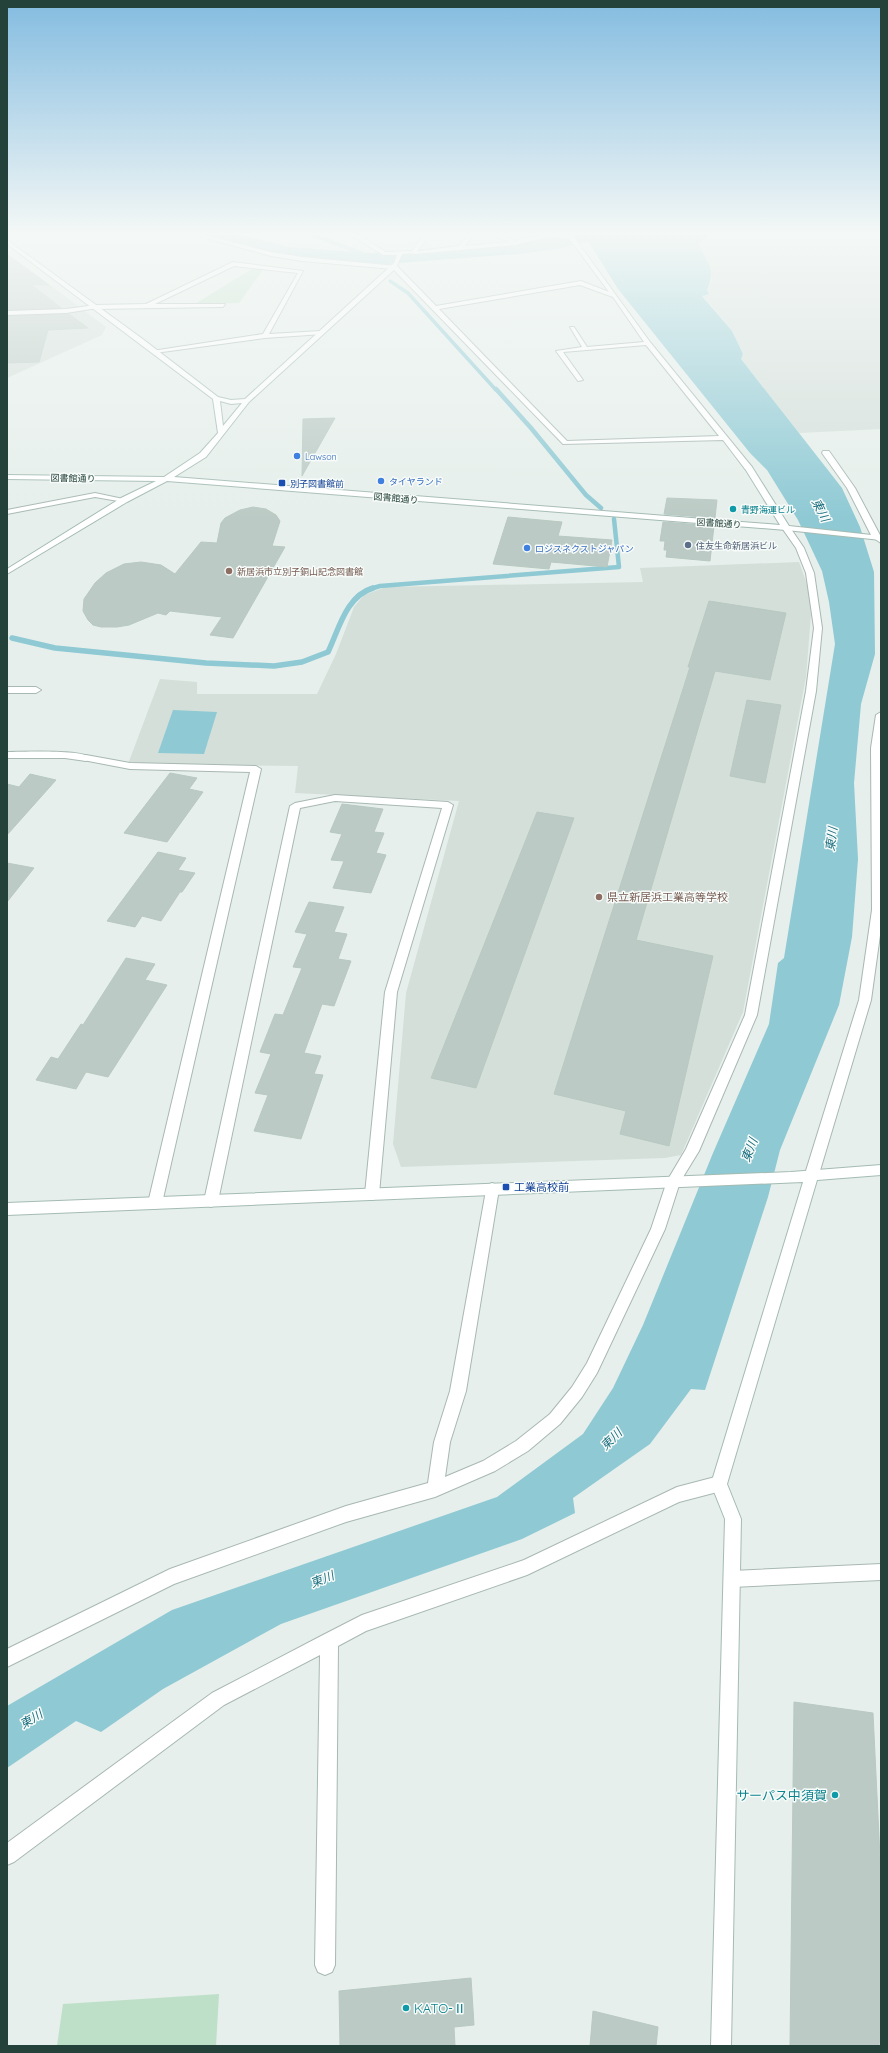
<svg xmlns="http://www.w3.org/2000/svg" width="888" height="2053" font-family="Quicksand,'Noto Sans JP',sans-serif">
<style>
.built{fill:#d4dfda}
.green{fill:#bfe0c8}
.water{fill:#8ec9d4}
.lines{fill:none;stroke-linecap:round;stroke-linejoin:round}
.stream-far2{stroke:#8ec9d4;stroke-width:3.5}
.stream-far1{stroke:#8ec9d4;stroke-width:4.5}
.stream{stroke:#8ec9d4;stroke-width:5.5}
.river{fill:#8ec9d4;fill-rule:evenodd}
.building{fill:#bbcac4;stroke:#b8c9c2}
.lane-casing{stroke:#a8b8b2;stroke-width:2}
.street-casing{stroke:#a8b8b2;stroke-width:2}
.secondary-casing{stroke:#a4bbb3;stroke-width:2}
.lane{fill:#fff;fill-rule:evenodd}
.street{fill:#fff;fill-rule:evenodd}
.secondary{fill:#fff;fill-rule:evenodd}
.shop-dot{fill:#3f7fe0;stroke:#f7fbf9;stroke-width:1.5}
.transit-dot{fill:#1a4fb4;stroke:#f7fbf9;stroke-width:1.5}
.culture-dot{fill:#0f9aa8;stroke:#f7fbf9;stroke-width:1.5}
.service-dot{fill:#5c6f8a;stroke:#f7fbf9;stroke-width:1.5}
.education-dot{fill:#8d6e63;stroke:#f7fbf9;stroke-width:1.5}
.labels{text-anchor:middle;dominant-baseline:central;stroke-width:3;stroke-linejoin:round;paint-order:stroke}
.far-shop-label{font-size:9px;fill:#366cbe;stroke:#f7fbf9;text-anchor:start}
.far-street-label{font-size:9px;fill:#24423a;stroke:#f7fbf9}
.far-transit-label{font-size:9px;fill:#164399;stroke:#f7fbf9;text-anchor:start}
.far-culture-label{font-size:9px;fill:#0d838f;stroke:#f7fbf9;text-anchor:start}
.far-service-label{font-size:9px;fill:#4e5e75;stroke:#f7fbf9;text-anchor:start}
.far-education-label{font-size:9px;fill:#785e54;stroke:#f7fbf9;text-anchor:start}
.education-label{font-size:11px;fill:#785e54;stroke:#f7fbf9;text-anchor:start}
.transit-label{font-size:11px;fill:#164399;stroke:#f7fbf9;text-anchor:start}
.water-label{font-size:12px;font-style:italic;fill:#1c6f80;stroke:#f7fbf9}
.near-culture-label{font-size:13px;fill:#0d838f;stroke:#f7fbf9;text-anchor:end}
</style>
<rect width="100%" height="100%" fill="#e6efeb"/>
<!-- built -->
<g class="built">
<polygon points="713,232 881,233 881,429 799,433 741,359 743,354 732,331 702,295 707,290 712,280 698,244"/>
<polygon points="50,285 106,327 102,335 7,378 7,287"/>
<polygon points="799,562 808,587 811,615 806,677 743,1012 681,1155 665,1158 401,1167 393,1144 406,993 459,801 295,793 298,766 128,764 160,679 197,682 197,694 317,694 336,654 354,607 364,595 386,587 643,582 640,568"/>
</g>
<!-- green -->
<g class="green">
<polygon points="255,267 264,268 239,303 195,304"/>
<polygon points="219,1994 216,2046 57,2046 63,2004"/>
</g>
<!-- water -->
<g class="water">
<path d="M589,232H713L698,244C708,262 716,270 707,290L709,294L702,296L732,331L743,354L741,359L842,488L860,527L874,572L875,654L861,704L854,783L858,859L852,937L839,1005L780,1150L768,1197L705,1390L691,1389L650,1444L573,1498L575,1513L522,1539L281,1624L163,1689L101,1732L76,1721L7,1768V1706L172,1610L497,1497L583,1434L613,1388L643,1325L713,1153L769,1024L778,963L784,958L835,644L829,602L822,571L798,520L767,470L750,453L618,289L585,236L584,234Z"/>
<polygon points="173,710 217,712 204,754 158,753"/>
</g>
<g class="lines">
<!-- stream-far2 -->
<g class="stream-far2">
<polyline points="305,232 361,253"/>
<polyline points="368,257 373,259"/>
<polyline points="390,281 408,293 496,390"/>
</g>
<!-- stream-far1 -->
<g class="stream-far1">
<polyline points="496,389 531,428 586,495 601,508"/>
<polyline points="370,589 380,586 619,567 614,519"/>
</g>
<!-- stream -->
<path class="stream" d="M12,638L55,648L206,663L274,666L302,662L328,652C339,629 346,596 373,588"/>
<!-- river -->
<polygon class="river" points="197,232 230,232 287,247 373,253 518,242 557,237 577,232 655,232 657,234 654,238 647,240 585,242 557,249 518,254 373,265 323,263 286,259 200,236"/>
</g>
<!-- building -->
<g class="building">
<polygon points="7,254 49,285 32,285 61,308 7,310"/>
<polygon points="69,314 88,328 48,330 39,362 7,363 7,316"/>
<polygon points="335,418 302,476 303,419"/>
<polygon points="667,498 717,500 715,518 664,514"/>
<polygon points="253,507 266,509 276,515 280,521 272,546 285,547 233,638 210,635 222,617 170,611 166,615 158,613 129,625 117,627 101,627 93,625 88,620 83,611 84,599 95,583 106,573 124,564 141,562 161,565 175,574 201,542 217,543 221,523 225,518 240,510"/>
<polygon points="508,517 562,522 558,536 612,540 607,567 551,562 549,569 493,564"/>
<polygon points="663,522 714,526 710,561 666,557 667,550 664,550 665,541 660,541"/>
<polygon points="709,601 786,613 770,680 715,671 636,940 713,956 669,1146 620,1134 626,1111 554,1094 690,667 688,667"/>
<polygon points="747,700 781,705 765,783 730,776"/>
<polygon points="170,773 197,778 189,789 203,792 167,842 124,833"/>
<polygon points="30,774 56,780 7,835 7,784 19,787"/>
<polygon points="342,804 383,809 374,832 384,833 376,853 386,855 371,893 333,888 344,861 331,860 342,834 330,832"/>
<polygon points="537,812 574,818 476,1088 431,1078"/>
<polygon points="158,852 186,858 178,870 195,873 182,892 180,892 161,921 142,916 135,927 107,921"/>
<polygon points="7,863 34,868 7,902"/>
<polygon points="309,902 344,907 334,932 347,934 338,959 351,961 334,1006 322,1004 304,1053 321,1056 314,1074 323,1075 301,1139 254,1131 268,1095 255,1093 271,1054 260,1052 275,1014 283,1015 302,968 293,967 307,934 295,932"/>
<polygon points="126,958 155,964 145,980 167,985 108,1077 86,1072 76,1089 36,1080 51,1057 58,1059 81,1024 83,1025"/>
<polygon points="794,1702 873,1713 881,1878 881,2023 879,2046 790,2046"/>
<polygon points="471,1978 474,2025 454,2027 455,2046 340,2046 339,1991"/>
<polygon points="593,2011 658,2027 656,2046 590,2046"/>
</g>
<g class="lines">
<!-- lane casing -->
<g class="lane-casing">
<g id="lane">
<polygon points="96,305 98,308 66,313 7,315 7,311 66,309"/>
<polygon points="86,755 130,763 256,766 261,769 162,1203 160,1207 155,1209 150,1207 148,1203 250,772 130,769 83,760 81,758"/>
<polygon points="335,795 448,802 453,805 397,992 379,1194 377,1198 372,1200 367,1198 365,1194 385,992 442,808 335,801 300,808 218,1201 216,1205 211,1207 206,1205 204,1201 290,806 295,803"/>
</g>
</g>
<!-- street casing -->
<g class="street-casing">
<g id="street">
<path d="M184,232H193L271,252L302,257L397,266L436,306L581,281L609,292L569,238L550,236L515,245L414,254L411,252L459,246L470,232H476L465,246L509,242L487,232H494L515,241L556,232H560L559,234L573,236L650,342L752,467L745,469L723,440L563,444L393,269L302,261L271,256ZM580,285L613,297L644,342L587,347L574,327H570L582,347L556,351L578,381L583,380L563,352L646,345L719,436L567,441L439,309Z"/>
<polygon points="233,262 303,271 269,334 321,331 324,333 323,334 265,338 155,353 152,351 263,334 298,273 234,266 155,304 225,304 223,307 96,309 93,307 96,305 146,304"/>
<polygon points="823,451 829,451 855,488 881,537 881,543 872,537 847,488 822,453"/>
<polygon points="95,493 128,500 124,502 95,497 7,514 7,510"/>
<polygon points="783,526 789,526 804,548 814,573 822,628 816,691 757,1015 699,1151 680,1182 665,1229 597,1373 582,1397 560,1424 528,1451 495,1471 435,1497 346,1522 174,1584 7,1667 7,1649 170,1569 346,1506 428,1483 434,1442 450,1391 487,1185 492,1183 497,1185 499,1189 466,1391 450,1442 445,1477 483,1461 516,1441 550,1414 572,1387 587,1363 651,1229 667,1181 686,1149 745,1015 806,691 814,628 806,573 796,548 782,528"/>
<polygon points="7,687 36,687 41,690 36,693 7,693"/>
<polygon points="881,712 881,928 871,1000 819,1174 817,1178 812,1179 807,1178 805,1174 859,1000 872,910 871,748 876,715"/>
<path d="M7,752C22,752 83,749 91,758L86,761L65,758H7Z"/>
<polygon points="719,1476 725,1478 727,1484 725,1490 679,1502 527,1575 366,1631 338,1646 335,1965 332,1972 325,1975 318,1972 315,1965 320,1655 224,1705 14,1862 7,1865 7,1843 212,1693 323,1635 362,1615 524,1560 677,1487"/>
<polygon points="881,1564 881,1580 732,1587 726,1585 724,1579 726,1573 732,1571"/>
</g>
</g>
<!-- secondary casing -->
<g class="secondary-casing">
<g id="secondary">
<path d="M337,232H346L360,236L386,252L412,251L426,232H432L416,253L402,254L396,268L249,402L206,457L174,477L780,525L744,467L748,465L752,467L789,526L881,536V540L786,530L167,481L127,502L7,574V569L121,498L156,481L7,479V475L164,477L200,453L218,433L213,399L7,244V240L144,340L218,397L231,400L245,399L394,263L397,255H383L356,238ZM220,401L231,404L242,403L223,426Z"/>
<polygon points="881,1165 881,1175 817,1180 727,1484 741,1519 731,2046 711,2046 725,1519 711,1484 803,1182 7,1215 7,1203 791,1172"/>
</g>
</g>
<!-- lane -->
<use href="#lane" class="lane"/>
<!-- street -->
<use href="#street" class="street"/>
<!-- secondary -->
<use href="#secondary" class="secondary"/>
</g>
<!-- sky -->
<linearGradient id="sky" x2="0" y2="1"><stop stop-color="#84bce0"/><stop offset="0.45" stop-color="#f4f8f6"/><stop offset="1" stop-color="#f4f8f6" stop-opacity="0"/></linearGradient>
<rect width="888" height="519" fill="url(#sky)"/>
<!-- markers -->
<g class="shop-dot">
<circle cx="297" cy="456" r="4"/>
<circle cx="381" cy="481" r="4"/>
<circle cx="527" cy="548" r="4"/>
</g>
<g class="transit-dot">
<rect x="278" y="479" width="8" height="8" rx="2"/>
<rect x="502" y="1183" width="8" height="8" rx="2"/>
</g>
<g class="culture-dot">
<circle cx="733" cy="509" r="4"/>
<circle cx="835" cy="1795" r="4"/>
<circle cx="406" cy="2008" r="4"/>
</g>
<circle class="service-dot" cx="688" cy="545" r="4"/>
<g class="education-dot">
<circle cx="229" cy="571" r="4"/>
<circle cx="599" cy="897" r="4"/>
</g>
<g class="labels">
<!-- far-shop labels -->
<g class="far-shop-label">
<text x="305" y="456">Lawson</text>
<text x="389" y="481">タイヤランド</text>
<text x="535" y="548">ロジスネクストジャパン</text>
</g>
<!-- far-street labels -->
<g class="far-street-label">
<text transform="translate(73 478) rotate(1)">図書館通り</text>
<text transform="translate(396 498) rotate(5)">図書館通り</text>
<text transform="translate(719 523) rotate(4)">図書館通り</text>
</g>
<!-- far-transit labels -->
<g class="far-transit-label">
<text x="290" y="483">別子図書館前</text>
</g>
<!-- far-culture labels -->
<g class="far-culture-label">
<text x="741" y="509">青野海運ビル</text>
</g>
<!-- far-service labels -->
<g class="far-service-label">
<text x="696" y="545">住友生命新居浜ビル</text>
</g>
<!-- far-education labels -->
<g class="far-education-label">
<text x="237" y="571">新居浜市立別子銅山記念図書館</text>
</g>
<!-- education labels -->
<g class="education-label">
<text x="607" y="897">県立新居浜工業高等学校</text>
</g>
<!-- transit labels -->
<g class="transit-label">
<text x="514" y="1187">工業高校前</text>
</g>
<!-- water labels -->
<g class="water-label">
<text transform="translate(821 510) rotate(63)">東川</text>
<text transform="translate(831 839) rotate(-83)">東川</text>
<text transform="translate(749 1150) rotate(-69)">東川</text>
<text transform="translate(611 1439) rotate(-45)">東川</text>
<text transform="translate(322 1579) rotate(-22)">東川</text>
<text transform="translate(31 1719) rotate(-31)">東川</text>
</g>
<!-- near-culture labels -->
<g class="near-culture-label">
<text x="827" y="1795">サーパス中須賀</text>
<text x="414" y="2008" text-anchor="start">KATO-Ⅱ</text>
</g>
</g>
<!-- border -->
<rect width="888" height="2053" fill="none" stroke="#24423a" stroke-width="16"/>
</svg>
